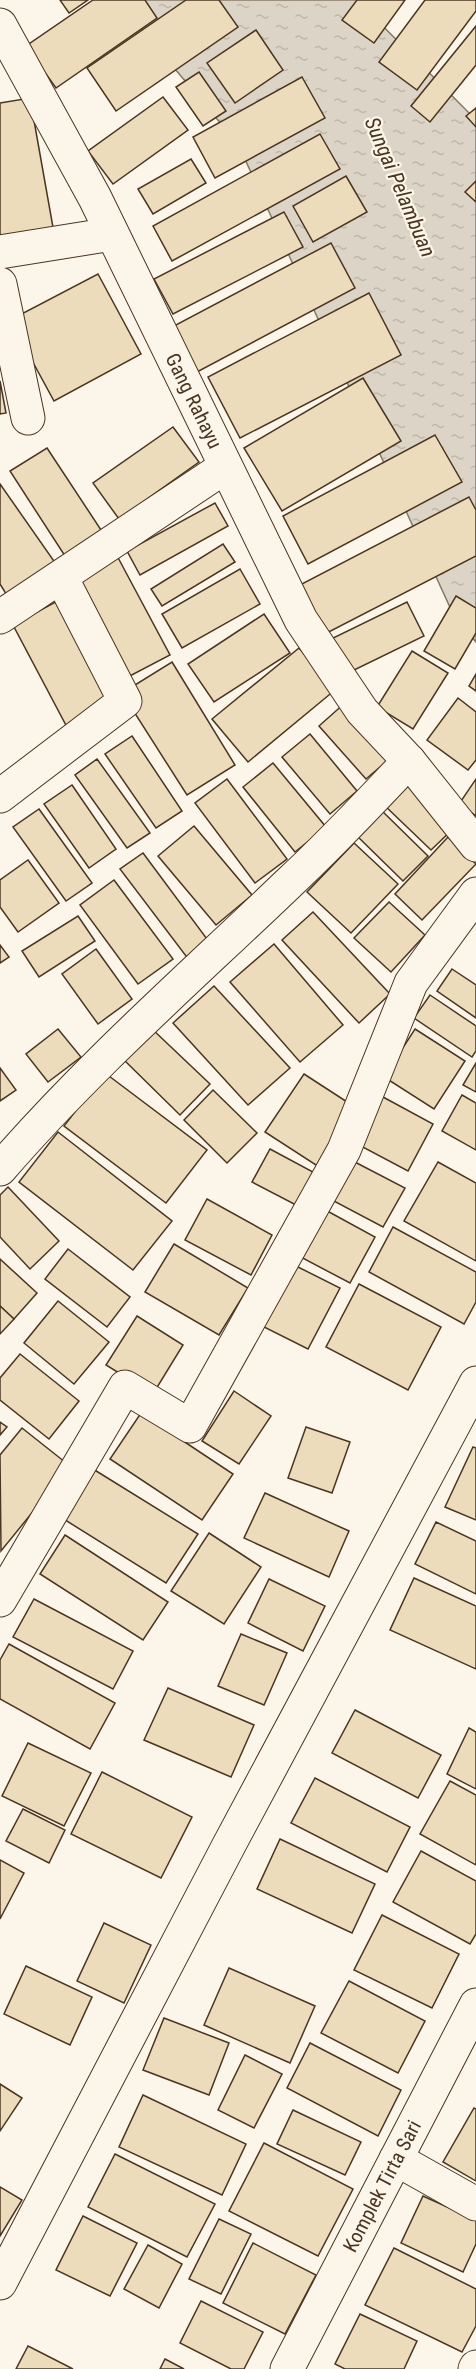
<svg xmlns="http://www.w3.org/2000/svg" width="476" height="2369" font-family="'Roboto Condensed',sans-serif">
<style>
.water{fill:url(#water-ripples);stroke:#887966;stroke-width:1.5}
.building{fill:#ecdcbc;stroke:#4a3520;stroke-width:1.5}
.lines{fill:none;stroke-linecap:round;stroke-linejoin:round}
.minor-casing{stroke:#4a3520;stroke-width:35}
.minor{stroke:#fbf6e9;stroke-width:33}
.labels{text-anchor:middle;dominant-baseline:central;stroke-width:4.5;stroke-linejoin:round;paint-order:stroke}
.street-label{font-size:20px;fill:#4a3520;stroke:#fbf6e9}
.water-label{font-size:21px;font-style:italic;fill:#4a3520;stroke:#fbf6e9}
</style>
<defs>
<pattern id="water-ripples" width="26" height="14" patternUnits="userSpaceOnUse" patternTransform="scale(1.5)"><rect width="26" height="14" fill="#dcd4c6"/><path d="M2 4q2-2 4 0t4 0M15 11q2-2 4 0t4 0" fill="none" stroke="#beb7aa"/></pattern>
</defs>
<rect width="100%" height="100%" fill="#fbf6e9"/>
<!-- water -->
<polygon class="water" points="117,0 357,0 476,120 476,642 454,616 238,144"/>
<!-- building -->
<g class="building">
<polygon points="60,0 88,0 69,13"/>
<polygon points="93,0 145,0 157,18 56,88 26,46"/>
<polygon points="186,0 219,0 238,27 116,111 87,68"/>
<polygon points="357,0 405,0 374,43 342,20"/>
<polygon points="425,0 476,0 476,11 417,90 379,62"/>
<polygon points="476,26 476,65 430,122 411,106"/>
<polygon points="256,30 283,70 235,103 207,63"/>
<polygon points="199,72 226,111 203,126 176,87"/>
<polygon points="302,77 325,118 215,178 193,137"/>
<polygon points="163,97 188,130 113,184 88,151"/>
<polygon points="30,98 54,233 0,242 0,103"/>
<polygon points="476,108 476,127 466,116"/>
<polygon points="320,134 340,169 172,261 153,226"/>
<polygon points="191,159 206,183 153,214 138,189"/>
<polygon points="346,176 367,212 313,242 293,206"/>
<polygon points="476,181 476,202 465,192"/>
<polygon points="284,212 303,247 173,314 154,279"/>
<polygon points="331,243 355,288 197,372 172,327"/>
<polygon points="98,274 141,354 54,401 10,320"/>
<polygon points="369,293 401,355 240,438 208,377"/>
<polygon points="363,378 401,441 282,511 244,448"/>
<polygon points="0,381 6,413 0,414"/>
<polygon points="173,427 199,462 119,519 93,483"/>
<polygon points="435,435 462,482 308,564 283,516"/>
<polygon points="47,448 103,533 65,556 10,471"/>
<polygon points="0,484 56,564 8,597 0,584"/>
<polygon points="469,497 476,510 476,556 321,636 296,587"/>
<polygon points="215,503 228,526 140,575 127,551"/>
<polygon points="223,544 235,562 162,606 151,589"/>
<polygon points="115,552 170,655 126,678 71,576"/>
<polygon points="240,569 260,604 182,648 162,614"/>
<polygon points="456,596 476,608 476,633 455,669 424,651"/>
<polygon points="61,599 116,704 68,729 13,625"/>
<polygon points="407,602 424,636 348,673 331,639"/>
<polygon points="264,614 290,653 214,702 188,664"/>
<polygon points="299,648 335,690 248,762 212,719"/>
<polygon points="412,651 448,673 413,729 377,707"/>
<polygon points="172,662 235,765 187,795 122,693"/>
<polygon points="476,674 476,691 469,686"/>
<polygon points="458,698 476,712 476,760 468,770 427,740"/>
<polygon points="346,702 393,756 366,779 319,726"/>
<polygon points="310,734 357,791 330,814 282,757"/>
<polygon points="132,736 182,811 156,828 105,754"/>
<polygon points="97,759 150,833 127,848 75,775"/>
<polygon points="273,763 326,827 295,852 243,787"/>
<polygon points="227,779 287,859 255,883 195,803"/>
<polygon points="407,779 455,827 431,850 383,804"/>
<polygon points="476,779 476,816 459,804"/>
<polygon points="72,785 116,849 89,868 44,804"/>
<polygon points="379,808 428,856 403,881 354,833"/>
<polygon points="39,809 92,883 66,901 13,827"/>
<polygon points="194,826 252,895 216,925 158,856"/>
<polygon points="448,837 476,864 422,920 395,894"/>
<polygon points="354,843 398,884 351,933 307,892"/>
<polygon points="143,853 210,943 189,960 120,869"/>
<polygon points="28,860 59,903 18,932 0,907 0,880"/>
<polygon points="114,880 173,959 138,984 80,905"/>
<polygon points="389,902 425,935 391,972 354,938"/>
<polygon points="313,912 390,994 359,1023 282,940"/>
<polygon points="78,916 95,941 39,977 22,951"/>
<polygon points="274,944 343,1025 300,1062 230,982"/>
<polygon points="0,945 9,957 0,963"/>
<polygon points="96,949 132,999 98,1024 62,974"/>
<polygon points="452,969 476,985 476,1018 437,991"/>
<polygon points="214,986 290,1068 248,1105 173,1023"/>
<polygon points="430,995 476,1026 476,1051 472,1057 414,1018"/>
<polygon points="151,1028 210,1084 180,1115 122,1058"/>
<polygon points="58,1029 81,1057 48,1082 26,1054"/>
<polygon points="415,1029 465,1061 434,1109 384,1077"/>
<polygon points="476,1063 476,1092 463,1085"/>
<polygon points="0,1068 16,1090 0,1101"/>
<polygon points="105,1073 207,1150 166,1203 64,1126"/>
<polygon points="304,1074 358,1109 319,1167 265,1132"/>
<polygon points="213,1090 257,1133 227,1163 184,1120"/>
<polygon points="462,1095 476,1103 476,1150 442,1131"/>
<polygon points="383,1097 433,1124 408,1171 357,1144"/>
<polygon points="58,1132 172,1221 133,1270 19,1182"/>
<polygon points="270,1149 313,1172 296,1205 252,1182"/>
<polygon points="351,1160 405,1188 383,1227 330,1199"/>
<polygon points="438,1162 476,1183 476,1261 404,1221"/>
<polygon points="8,1187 59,1241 30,1269 0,1237 0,1195"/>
<polygon points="207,1199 272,1235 251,1275 185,1240"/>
<polygon points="320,1207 375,1237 350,1283 295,1254"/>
<polygon points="393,1227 476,1272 476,1302 464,1324 369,1272"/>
<polygon points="174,1244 248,1288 219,1335 145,1292"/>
<polygon points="68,1249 130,1297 107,1327 45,1279"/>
<polygon points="0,1259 37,1293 14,1319 0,1306"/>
<polygon points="290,1263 340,1288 308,1349 258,1324"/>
<polygon points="359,1284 441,1327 408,1390 326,1347"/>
<polygon points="58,1301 109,1342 74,1384 24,1343"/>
<polygon points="0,1306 14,1319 0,1334"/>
<polygon points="137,1316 183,1345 153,1394 106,1365"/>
<polygon points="20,1354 79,1401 49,1439 0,1400 0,1378"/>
<polygon points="234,1391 271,1416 239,1464 202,1441"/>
<polygon points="141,1413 233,1474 202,1520 110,1459"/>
<polygon points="0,1422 7,1427 0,1435"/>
<polygon points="306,1427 350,1442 332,1493 288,1478"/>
<polygon points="22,1428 70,1466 1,1551 0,1455"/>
<polygon points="473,1447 476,1448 476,1520 445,1507"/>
<polygon points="93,1469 198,1534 166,1583 62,1518"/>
<polygon points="265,1493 349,1531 329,1577 244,1538"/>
<polygon points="436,1522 476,1541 476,1594 415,1564"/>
<polygon points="209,1533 261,1567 224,1624 171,1591"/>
<polygon points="65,1535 168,1602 143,1640 40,1574"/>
<polygon points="414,1578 476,1606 476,1669 390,1630"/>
<polygon points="269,1579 325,1606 303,1651 248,1623"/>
<polygon points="34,1599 133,1651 113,1689 13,1637"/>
<polygon points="241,1634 287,1653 264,1705 218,1686"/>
<polygon points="9,1644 115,1703 90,1749 0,1699 0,1660"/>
<polygon points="168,1688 254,1725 231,1777 144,1740"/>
<polygon points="355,1710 441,1755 418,1798 332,1753"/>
<polygon points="469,1728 476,1732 476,1789 447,1774"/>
<polygon points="28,1743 91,1773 64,1826 2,1796"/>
<polygon points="102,1772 192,1817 161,1878 71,1834"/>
<polygon points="315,1778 410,1827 387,1872 291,1823"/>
<polygon points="450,1781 476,1795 476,1865 420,1834"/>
<polygon points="23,1809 65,1830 49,1863 6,1841"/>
<polygon points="280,1839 375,1884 352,1933 257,1889"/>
<polygon points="421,1851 476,1881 476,1934 470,1944 393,1902"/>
<polygon points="0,1860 24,1873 0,1919"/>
<polygon points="382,1915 459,1954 432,2008 354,1970"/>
<polygon points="104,1923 151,1945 124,2003 77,1981"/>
<polygon points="26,1966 92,1997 70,2045 4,2014"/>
<polygon points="229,1968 315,2006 290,2063 204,2025"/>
<polygon points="349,1981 425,2021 398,2073 321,2033"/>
<polygon points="164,2018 229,2043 209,2095 143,2070"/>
<polygon points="310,2043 401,2090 378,2136 287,2088"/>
<polygon points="245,2055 282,2074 254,2128 218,2110"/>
<polygon points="0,2084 22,2098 0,2131"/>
<polygon points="143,2095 246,2144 222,2195 119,2147"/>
<polygon points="474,2108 476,2109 476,2181 443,2162"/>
<polygon points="293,2110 361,2142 345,2175 277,2144"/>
<polygon points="264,2143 353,2189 318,2256 229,2211"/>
<polygon points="115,2154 215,2204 187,2257 88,2207"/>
<polygon points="0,2187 22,2200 0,2236"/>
<polygon points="423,2196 476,2220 476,2244 463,2272 401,2243"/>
<polygon points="83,2216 137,2243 110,2296 56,2270"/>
<polygon points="219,2219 251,2234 221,2294 189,2279"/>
<polygon points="253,2243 316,2275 285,2334 223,2303"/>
<polygon points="148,2245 182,2264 159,2308 124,2289"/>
<polygon points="394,2248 476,2289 476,2326 462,2352 365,2305"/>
<polygon points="201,2301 263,2332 244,2369 231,2369 180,2343"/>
<polygon points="360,2314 417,2341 404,2369 345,2369 335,2364"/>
<polygon points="28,2346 73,2369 16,2369"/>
<polygon points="165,2359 184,2369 160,2369"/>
</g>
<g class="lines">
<!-- minor casing -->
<g class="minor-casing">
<g id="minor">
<path id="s1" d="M0,25L95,198L301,620L362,711L409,761L476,845"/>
<polyline points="0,252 112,234"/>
<polyline points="0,284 28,418"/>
<polyline points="0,617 225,467"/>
<polyline points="0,796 125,701 61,577"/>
<path d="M0,1169C90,1065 192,976 291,881C332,843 370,802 409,761"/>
<polyline points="0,1600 125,1387 190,1426 344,1150 411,983 476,894"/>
<polyline points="396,2159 476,2204"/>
<polyline points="0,2283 229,1845 476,1383"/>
<path id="s2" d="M287,2369L476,2005"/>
<polyline points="475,2369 476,2367"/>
</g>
</g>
<!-- minor -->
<use href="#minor" class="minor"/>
</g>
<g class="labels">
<!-- street labels -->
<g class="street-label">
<text stroke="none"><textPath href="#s1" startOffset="423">Gang Rahayu</textPath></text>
<text stroke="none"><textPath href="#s2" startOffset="206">Komplek Tirta Sari</textPath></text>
</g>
<!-- water labels -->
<g class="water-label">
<text transform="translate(400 187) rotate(67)">Sungai Pelambuan</text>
</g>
</g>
</svg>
